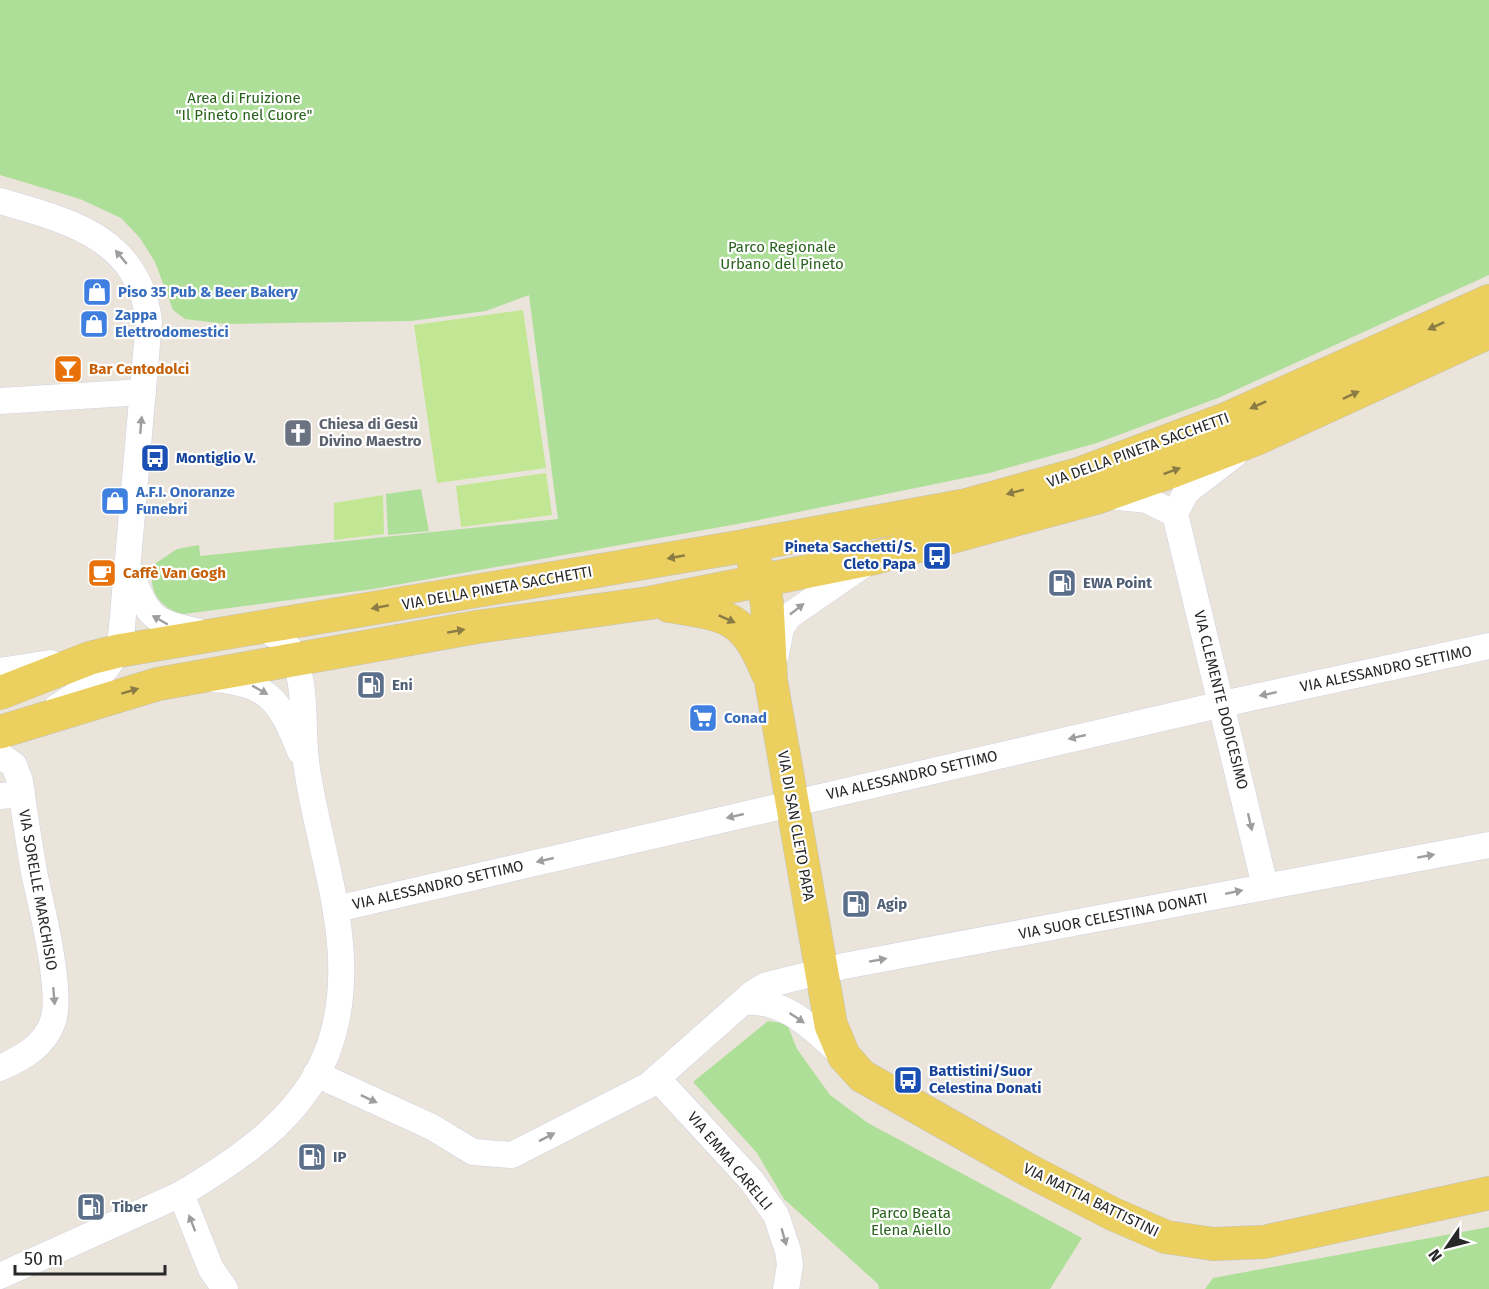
<svg xmlns="http://www.w3.org/2000/svg" width="1489" height="1289" font-family="'Fira Sans',sans-serif">
<style>
.green{fill:#aedf98}
.pitch{fill:#c1e794}
.lines{fill:none;stroke-linecap:round;stroke-linejoin:round}
.minor-casing{stroke:#d0d2e1;stroke-width:27}
.major-casing{stroke:#c3c3c3;stroke-width:34}
.minor{stroke:#fff;stroke-width:26}
.major{stroke:#ebcf5f;stroke-width:33}
.oneway{fill:#9e9e9e}
.oneway2{fill:#8a7c44}
.labels{text-anchor:middle;dominant-baseline:central;stroke-width:4.5;stroke-linejoin:round;paint-order:stroke}
.park-label{font-size:15px;fill:#28621c;stroke:#fff}
.shop-label{font-size:15px;font-weight:bold;fill:#366cbe;stroke:#fff;text-anchor:start}
.food-label{font-size:15px;font-weight:bold;fill:#c56008;stroke:#fff;text-anchor:start}
.worship-label{font-size:15px;font-weight:bold;fill:#5b616d;stroke:#fff;text-anchor:start}
.street-label{font-size:15px;fill:#282828;stroke:#fff}
.transit-label{font-size:15px;font-weight:bold;fill:#164399;stroke:#fff;text-anchor:start}
.service-label{font-size:15px;font-weight:bold;fill:#4e5e75;stroke:#fff;text-anchor:start}
</style>
<rect width="100%" height="100%" fill="#eae4da"/>
<!-- green -->
<g class="green">
<path d="M0,0H1489V275L1218,398L1097,443L989,473L754,521L373,589L184,614C160,610 144,587 156,563L177,549L199,545L200,556L558,519L529,295L486,311L411,321L226,324L185,319L173,310L155,262L140,238L121,218L80,199L0,175Z"/>
<polygon points="421,489 429,531 388,535 386,494"/>
<polygon points="768,1021 787,1024 797,1049 830,1095 868,1123 1082,1238 1050,1289 879,1289 878,1284 784,1199 757,1153 693,1082"/>
<polygon points="1489,1227 1489,1289 1205,1289 1213,1278"/>
</g>
<!-- pitch -->
<g class="pitch">
<polygon points="523,310 546,468 437,483 414,325"/>
<polygon points="546,473 552,515 461,527 456,486"/>
<polygon points="383,495 384,534 334,540 334,503"/>
</g>
<g class="lines">
<!-- minor casing -->
<g class="minor-casing">
<g id="minor">
<path d="M0,201C69,221 138,237 149,321L121,638C112,673 87,688 57,707"/>
<polyline points="0,401 143,392"/>
<polyline points="1234,455 1186,492 1175,514 1265,886"/>
<polyline points="1110,496 1147,500 1175,514"/>
<path d="M130,572C151,622 152,621 204,633"/>
<polyline points="776,654 781,628 789,616 866,563"/>
<polyline points="0,671 51,663"/>
<path d="M214,679C271,684 280,702 300,751"/>
<path d="M0,755L14,765L20,781C24,812 29,842 34,872C41,905 63,991 53,1021C45,1046 22,1058 0,1068"/>
<polyline points="0,796 22,794"/>
<polyline points="336,909 1223,704 1489,646"/>
<path d="M743,1002C785,998 813,1029 842,1055"/>
<polyline points="316,1074 432,1127 473,1152 512,1155 649,1085 752,994 767,985 844,966 1489,845"/>
<polyline points="657,1078 751,1180 776,1215 788,1251 790,1265 786,1289"/>
<polyline points="181,1194 211,1269 225,1289"/>
<path d="M0,1276L181,1194C238,1160 300,1119 326,1055C364,960 321,863 307,769C301,731 308,694 294,657C288,642 275,634 261,627"/>
</g>
</g>
<!-- major casing -->
<g class="major-casing">
<g id="major">
<polyline points="754,563 760,572 767,603 771,681 831,1025 844,1056 862,1076 1028,1170 1113,1214 1166,1237 1213,1244 1264,1242 1489,1193"/>
<path d="M669,606C726,615 744,615 767,672"/>
<polyline points="0,693 90,658 118,651 733,548 967,505 1079,474 1226,419 1489,301"/>
<polyline points="0,732 158,684 477,627 649,603 874,558 1099,497 1170,472 1256,439 1489,332"/>
</g>
</g>
<!-- minor -->
<use href="#minor" class="minor"/>
<!-- major -->
<use href="#major" class="major"/>
</g>
<!-- one-way arrows -->
<defs><path id="oneway-solid" d="M-6-.8H1V-3.2L6.5 0L1 3.2V.8H-6Z" transform="scale(1.5)"/></defs>
<g class="oneway">
<use href="#oneway-solid" transform="translate(121 257) rotate(-130)"/>
<use href="#oneway-solid" transform="translate(141 425) rotate(-85)"/>
<use href="#oneway-solid" transform="translate(797 609) rotate(-38)"/>
<use href="#oneway-solid" transform="translate(160 620) rotate(-150)"/>
<use href="#oneway-solid" transform="translate(260 690) rotate(29)"/>
<use href="#oneway-solid" transform="translate(1268 694) rotate(168)"/>
<use href="#oneway-solid" transform="translate(1077 737) rotate(167)"/>
<use href="#oneway-solid" transform="translate(735 816) rotate(167)"/>
<use href="#oneway-solid" transform="translate(1250 822) rotate(77)"/>
<use href="#oneway-solid" transform="translate(1426 856) rotate(-10)"/>
<use href="#oneway-solid" transform="translate(545 860) rotate(167)"/>
<use href="#oneway-solid" transform="translate(1234 892) rotate(-12)"/>
<use href="#oneway-solid" transform="translate(878 960) rotate(-10)"/>
<use href="#oneway-solid" transform="translate(54 996) rotate(85)"/>
<use href="#oneway-solid" transform="translate(797 1018) rotate(34)"/>
<use href="#oneway-solid" transform="translate(369 1099) rotate(25)"/>
<use href="#oneway-solid" transform="translate(547 1137) rotate(-27)"/>
<use href="#oneway-solid" transform="translate(192 1223) rotate(-111)"/>
<use href="#oneway-solid" transform="translate(784 1237) rotate(74)"/>
</g>
<g class="oneway2">
<use href="#oneway-solid" transform="translate(1436 326) rotate(155)"/>
<use href="#oneway-solid" transform="translate(1351 395) rotate(-25)"/>
<use href="#oneway-solid" transform="translate(1258 405) rotate(156)"/>
<use href="#oneway-solid" transform="translate(1172 471) rotate(-20)"/>
<use href="#oneway-solid" transform="translate(1015 492) rotate(165)"/>
<use href="#oneway-solid" transform="translate(676 557) rotate(170)"/>
<use href="#oneway-solid" transform="translate(380 607) rotate(170)"/>
<use href="#oneway-solid" transform="translate(727 619) rotate(24)"/>
<use href="#oneway-solid" transform="translate(456 631) rotate(-10)"/>
<use href="#oneway-solid" transform="translate(130 691) rotate(-17)"/>
</g>
<!-- icons -->
<defs>
<g id="shop-square" transform="scale(1.5)"><rect x="-9" y="-9" width="18" height="18" rx="4" fill="#3f7fe0" stroke="#fff"/><path d="M-5-2.5h2.3a2.7 3.5 0 0 1 5.4 0H5L5.5 6h-11ZM-1.5-2.5h3a1.5 2.3 0 0 0-3 0Z" fill="#fff"/></g>
<g id="bar-square" transform="scale(1.5)"><rect x="-9" y="-9" width="18" height="18" rx="4" fill="#e8710a" stroke="#fff"/><path d="M-6-5H6L.8 .8V4.5H3.5V6h-7V4.5H-.8V.8Z" fill="#fff"/></g>
<g id="church-square" transform="scale(1.5)"><rect x="-9" y="-9" width="18" height="18" rx="4" fill="#6b7280" stroke="#fff"/><path d="M-1.2-6h2.4v3.5h3.3v2.4h-3.3V6h-2.4V-.1h-3.3v-2.4h3.3Z" fill="#fff"/></g>
<g id="bus-square" transform="scale(1.5)"><rect x="-9" y="-9" width="18" height="18" rx="4" fill="#1a4fb4" stroke="#fff"/><path d="M-5-6H5V4H4V6H2V4H-2V6H-4V4H-5ZM-3.5-4V0h7V-4ZM-3.5 1.2v1.5H-2V1.2ZM2 1.2v1.5H3.5V1.2Z" fill="#fff"/></g>
<g id="cafe-square" transform="scale(1.5)"><rect x="-9" y="-9" width="18" height="18" rx="4" fill="#e8710a" stroke="#fff"/><path d="M-5.5-4.5H6V0H3Q3 3.5 0 3.5H-2.5Q-5.5 3.5-5.5 0ZM3-3.2v2h1.7v-2ZM-6 4.5H4V6H-6Z" fill="#fff"/></g>
<g id="fuel-square" transform="scale(1.5)"><rect x="-9" y="-9" width="18" height="18" rx="4" fill="#5c6f8a" stroke="#fff"/><path d="M-5.5-6h7V0h2V4h1.3V-2.5L3-4.5l.8-.8L6-3V5H2.5V1h-1V6h-7ZM-4.2-4.7v3.2H.2V-4.7Z" fill="#fff"/></g>
<g id="supermarket-square" transform="scale(1.5)"><rect x="-9" y="-9" width="18" height="18" rx="4" fill="#3f7fe0" stroke="#fff"/><path d="M-6-5.5h2.5l.6 2H6L4.5 2H-2.5L-4.4-4H-6ZM-1.5 3.2a1.3 1.3 0 1 0 .1 0ZM3 3.2a1.3 1.3 0 1 0 .1 0Z" fill="#fff"/></g>
</defs>
<g fill-rule="evenodd">
<use href="#shop-square" x="97" y="292"/>
<use href="#shop-square" x="94" y="324"/>
<use href="#bar-square" x="68" y="369"/>
<use href="#church-square" x="298" y="433"/>
<use href="#bus-square" x="155" y="458"/>
<use href="#shop-square" x="115" y="501"/>
<use href="#bus-square" x="937" y="556"/>
<use href="#cafe-square" x="102" y="573"/>
<use href="#fuel-square" x="1062" y="583"/>
<use href="#fuel-square" x="371" y="685"/>
<use href="#supermarket-square" x="703" y="718"/>
<use href="#fuel-square" x="856" y="904"/>
<use href="#bus-square" x="908" y="1080"/>
<use href="#fuel-square" x="312" y="1157"/>
<use href="#fuel-square" x="91" y="1207"/>
</g>
<g class="labels">
<!-- park labels -->
<g class="park-label">
<text x="244" y="98">Area di Fruizione<tspan x="244" dy="17">"Il Pineto nel Cuore"</tspan></text>
<text x="782" y="247">Parco Regionale<tspan x="782" dy="17">Urbano del Pineto</tspan></text>
<text x="911" y="1213">Parco Beata<tspan x="911" dy="17">Elena Aiello</tspan></text>
</g>
<!-- shop labels -->
<g class="shop-label">
<text x="118" y="292">Piso 35 Pub &amp; Beer Bakery</text>
<text x="115" y="315">Zappa<tspan x="115" dy="17">Elettrodomestici</tspan></text>
<text x="136" y="492">A.F.I. Onoranze<tspan x="136" dy="17">Funebri</tspan></text>
<text x="724" y="718">Conad</text>
</g>
<!-- food labels -->
<g class="food-label">
<text x="89" y="369">Bar Centodolci</text>
<text x="123" y="573">Caffè Van Gogh</text>
</g>
<!-- worship labels -->
<g class="worship-label">
<text x="319" y="424">Chiesa di Gesù<tspan x="319" dy="17">Divino Maestro</tspan></text>
</g>
<!-- street labels -->
<g class="street-label">
<text transform="translate(1138 450) rotate(-20)">VIA DELLA PINETA SACCHETTI</text>
<text transform="translate(497 588) rotate(-10)">VIA DELLA PINETA SACCHETTI</text>
<text transform="translate(1386 669) rotate(-12)">VIA ALESSANDRO SETTIMO</text>
<text transform="translate(1221 700) rotate(76)">VIA CLEMENTE DODICESIMO</text>
<text transform="translate(912 775) rotate(-13)">VIA ALESSANDRO SETTIMO</text>
<text transform="translate(796 826) rotate(80)">VIA DI SAN CLETO PAPA</text>
<text transform="translate(438 885) rotate(-13)">VIA ALESSANDRO SETTIMO</text>
<text transform="translate(38 890) rotate(80)">VIA SORELLE MARCHISIO</text>
<text transform="translate(1113 916) rotate(-11)">VIA SUOR CELESTINA DONATI</text>
<text transform="translate(730 1161) rotate(50)">VIA EMMA CARELLI</text>
<text transform="translate(1091 1200) rotate(26)">VIA MATTIA BATTISTINI</text>
</g>
<!-- transit labels -->
<g class="transit-label">
<text x="176" y="458">Montiglio V.</text>
<text x="916" y="547" text-anchor="end">Pineta Sacchetti/S.<tspan x="916" dy="17">Cleto Papa</tspan></text>
<text x="929" y="1071">Battistini/Suor<tspan x="929" dy="17">Celestina Donati</tspan></text>
</g>
<!-- service labels -->
<g class="service-label">
<text x="1083" y="583">EWA Point</text>
<text x="392" y="685">Eni</text>
<text x="877" y="904">Agip</text>
<text x="333" y="1157">IP</text>
<text x="112" y="1207">Tiber</text>
</g>
</g>
<!-- north arrow -->
<g transform="translate(1447 1247) rotate(235)" stroke="#ffffff" stroke-width="4.5" paint-order="stroke">
<path d="M0-4.5L10 22L0 15L-10 22Z" fill="#282828"/>
<text y="-9" font-size="16" font-weight="bold" text-anchor="middle" fill="#282828">N</text>
</g>
<!-- scale -->
<path d="M15 1265v9h150v-9" fill="none" stroke="#282828" stroke-width="3"/>
<text x="24" y="1265" font-size="18" fill="#282828" stroke="#ffffff" stroke-width="4.5" paint-order="stroke">50 m</text>
</svg>
